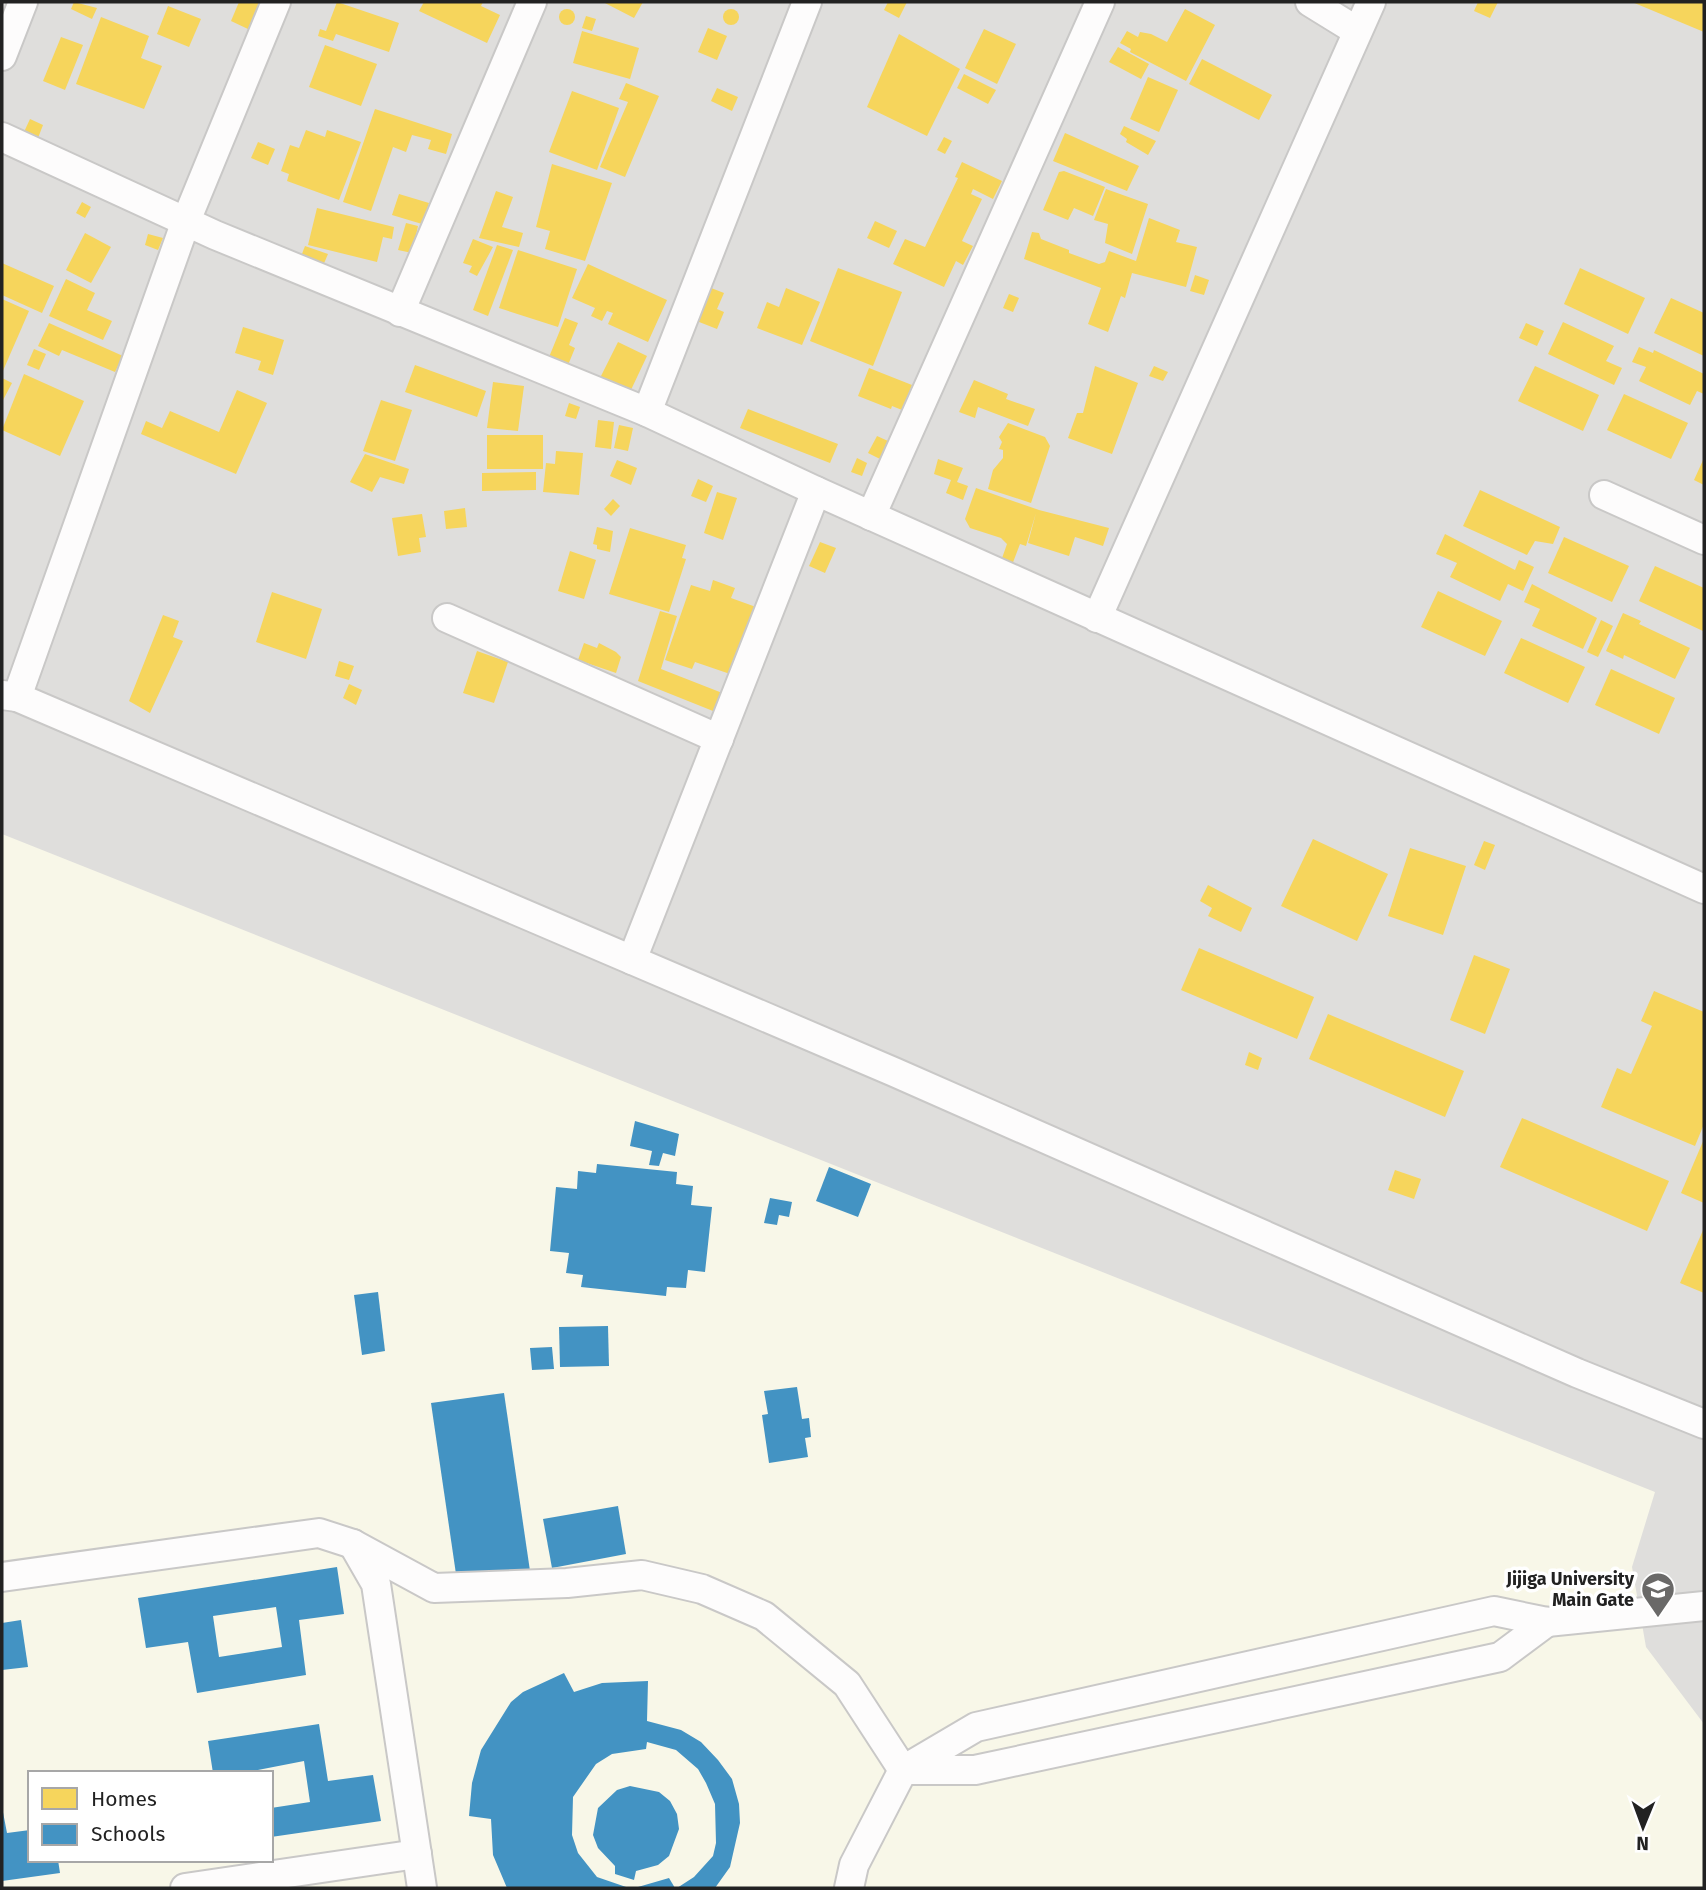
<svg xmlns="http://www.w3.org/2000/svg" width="1706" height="1890" font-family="'Fira Sans',sans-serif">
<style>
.residential{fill:#dfdedc;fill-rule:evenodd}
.education{fill:#f8f7e8;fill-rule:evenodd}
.homes{fill:#f6d55c}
.schools{fill:#4393c3;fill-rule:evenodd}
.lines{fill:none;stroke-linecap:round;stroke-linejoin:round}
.street-casing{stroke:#c9c8c7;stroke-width:32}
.street{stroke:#fdfcfc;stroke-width:28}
.labels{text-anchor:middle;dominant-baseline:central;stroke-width:7;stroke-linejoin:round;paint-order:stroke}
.poi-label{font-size:18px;font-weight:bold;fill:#222;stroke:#fff;text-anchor:end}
</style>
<rect width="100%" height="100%" fill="#f0eeeb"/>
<!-- residential -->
<path class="residential" d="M2,2H1704V1888H2ZM30,1773H271V1860H30Z"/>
<!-- education -->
<path class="education" d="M2,834L1655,1492L1632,1567L1646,1647L1704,1724V1888H2ZM30,1773H271V1860H30Z"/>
<!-- homes -->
<g class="homes">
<polygon points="74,2 97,8 92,19 71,9"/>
<polygon points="239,2 260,2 248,29 231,21"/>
<polygon points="337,2 399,23 389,52 336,34 333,41 318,36 320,29 326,31"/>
<polygon points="424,2 483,2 481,6 500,15 487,43 419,11"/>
<polygon points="603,2 643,2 634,18"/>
<polygon points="888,2 907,2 899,18 884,10"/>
<polygon points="1478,2 1498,2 1490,18 1474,11"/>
<polygon points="1632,2 1704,2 1704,32"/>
<polygon points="168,6 201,19 189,47 157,34"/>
<polygon points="1185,9 1215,25 1186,81 1130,52 1131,49 1120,43 1127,31 1138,37 1140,32 1151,34 1167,42"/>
<circle cx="731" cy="17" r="8"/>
<circle cx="567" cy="17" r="8"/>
<polygon points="586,16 596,19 592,31 582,28"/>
<polygon points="101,17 149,36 141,58 162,66 144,109 76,84"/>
<polygon points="708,28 727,36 717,60 698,52"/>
<polygon points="984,29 1016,44 997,84 965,68"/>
<polygon points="582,31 639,48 630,79 573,63"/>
<polygon points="899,34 960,69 927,136 867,107"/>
<polygon points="61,37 83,45 65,90 43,81"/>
<polygon points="325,45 377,64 361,106 309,87"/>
<polygon points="1118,47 1149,64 1141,79 1109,62"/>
<polygon points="1202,59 1272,95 1259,120 1189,84"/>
<polygon points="964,74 996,90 988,104 957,88"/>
<polygon points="1148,77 1178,90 1159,132 1130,119"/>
<polygon points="626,83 659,96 625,177 600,167 628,102 619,99"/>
<polygon points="717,88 738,97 732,111 711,101"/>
<polygon points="572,91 619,108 597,170 549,152"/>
<polygon points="375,109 452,134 446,154 428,149 431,140 412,135 406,152 393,147 371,211 343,202"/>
<polygon points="30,119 43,125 38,138 24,132"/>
<polygon points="1124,126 1156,141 1148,155 1126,142 1127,139 1120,134"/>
<polygon points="306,130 325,137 327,130 361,142 339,200 287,181 289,174 281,171 290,145 299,148"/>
<polygon points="1065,133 1139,166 1127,191 1053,161"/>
<polygon points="944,137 952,141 945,154 937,150"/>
<polygon points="258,142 275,149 268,165 251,158"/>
<polygon points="962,162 1002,181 993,199 973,189 971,194 982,199 962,241 973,246 963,265 956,261 944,287 893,264 905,239 925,247 958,178 955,177"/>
<polygon points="552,164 612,183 585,261 545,249 550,231 536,227"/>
<polygon points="1064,171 1105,187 1093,216 1074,208 1068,220 1043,210 1059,172"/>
<polygon points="1106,189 1148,204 1132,254 1105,243 1108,224 1094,220"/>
<polygon points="496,191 513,197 502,227 523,233 519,247 479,238"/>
<polygon points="399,194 429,203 422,224 392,215"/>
<polygon points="82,202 91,207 85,218 76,213"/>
<polygon points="317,208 394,227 392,239 383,237 377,262 308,245"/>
<polygon points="1149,218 1180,230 1176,242 1197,247 1186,287 1132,273 1125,298 1121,296 1108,332 1088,324 1101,288 1024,259 1032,232 1039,233 1041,239 1069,250 1069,253 1099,264 1105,262 1109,251 1136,261"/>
<polygon points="875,221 897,231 889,248 867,238"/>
<polygon points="406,223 418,226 412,253 398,250"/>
<polygon points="85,233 111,247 91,283 66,270"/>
<polygon points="148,234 163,238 158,250 145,245"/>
<polygon points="473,239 493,247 477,276 469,272 472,266 463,263"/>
<polygon points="497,245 513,250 488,316 473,310"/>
<polygon points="305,246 328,254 322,268 300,259"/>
<polygon points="518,250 577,269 558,327 499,308"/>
<polygon points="2,263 54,286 42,313 2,295"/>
<polygon points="588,264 667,300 648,342 608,324 613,313 607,311 602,321 591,316 595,308 572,298"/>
<polygon points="838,268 902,292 873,366 810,341"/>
<polygon points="1580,268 1645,298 1628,334 1564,304"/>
<polygon points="1195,275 1209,280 1204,295 1190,291"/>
<polygon points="66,279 95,293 87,310 112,321 103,340 49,316"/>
<polygon points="706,286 724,293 717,309 724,312 717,329 694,320"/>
<polygon points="786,288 820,302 802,345 757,328 767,302 779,307"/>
<polygon points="1009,294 1019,298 1013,312 1003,308"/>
<polygon points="1671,298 1704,313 1704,356 1654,333"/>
<polygon points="2,299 29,311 2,373"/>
<polygon points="565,318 578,323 569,345 575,348 566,370 547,362"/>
<polygon points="1563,322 1614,346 1606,361 1622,368 1614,385 1548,354"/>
<polygon points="49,323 123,356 115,372 62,350 59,356 38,346"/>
<polygon points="1526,323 1544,331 1537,346 1519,338"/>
<polygon points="243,327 284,340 273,375 258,370 261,361 235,353"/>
<polygon points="618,342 647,356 630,392 600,378"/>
<polygon points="1639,347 1653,353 1654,350 1704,374 1704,394 1697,391 1690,405 1639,381 1646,367 1632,362"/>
<polygon points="34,349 46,354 39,370 27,365"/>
<polygon points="415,365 486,391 477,417 405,392"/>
<polygon points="1095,366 1138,383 1112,454 1068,438 1077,413 1083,413"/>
<polygon points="1154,366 1168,372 1163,381 1149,376"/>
<polygon points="1535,366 1599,395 1583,431 1518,401"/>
<polygon points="869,368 912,385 902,410 892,406 891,409 858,396"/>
<polygon points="24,374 84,401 60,456 2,430"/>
<polygon points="2,378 12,383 2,402"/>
<polygon points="974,380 1008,394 1006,399 1035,409 1028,426 978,407 975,418 959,412"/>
<polygon points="493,382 524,386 518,431 487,428"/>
<polygon points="237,390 267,403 236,474 141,434 146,421 162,428 170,411 219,432"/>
<polygon points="1624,394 1688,423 1671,459 1607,430"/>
<polygon points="381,400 412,410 395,461 363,451"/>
<polygon points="569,403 580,407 576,419 565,416"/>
<polygon points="748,409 838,444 830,463 740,428"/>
<polygon points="598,420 614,422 611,449 595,447"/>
<polygon points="1008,423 1045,437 1050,446 1031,503 988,489 993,470 1003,458 1003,450 999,449 1002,442 999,437"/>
<polygon points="619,425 633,428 628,451 614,448"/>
<rect x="487" y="435" width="56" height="34"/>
<polygon points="877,436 888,441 880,459 868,453"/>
<polygon points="556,451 583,453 579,495 543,492 546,463 555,464"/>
<polygon points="365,454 409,469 404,484 380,477 372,492 350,482"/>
<polygon points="857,458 867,463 862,476 851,472"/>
<polygon points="1704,458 1704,485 1694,480"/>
<polygon points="938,459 963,468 957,482 968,486 963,500 946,493 951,480 934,474"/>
<polygon points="617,460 637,468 631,485 610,476"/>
<polygon points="536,472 536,490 482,491 482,473"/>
<polygon points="698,479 713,486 706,502 691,496"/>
<polygon points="976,488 1039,510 1109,528 1103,546 1075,537 1069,556 1028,543 1036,513 1026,546 1020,544 1012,565 1001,561 1007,544 1001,538 970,528 965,519"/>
<polygon points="1480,490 1560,527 1553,544 1535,541 1527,555 1463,526"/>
<polygon points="717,492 737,498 723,540 704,533"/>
<polygon points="613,499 620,506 611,516 604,509"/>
<polygon points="465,508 467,527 446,529 444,511"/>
<polygon points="422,514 426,537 419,538 421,552 398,556 392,518"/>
<polygon points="597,527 613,531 610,552 597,549 597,545 593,544"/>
<polygon points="630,528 686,545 682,558 686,559 669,612 609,594"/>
<polygon points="1445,534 1515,570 1519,560 1534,567 1523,591 1508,584 1500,601 1450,577 1457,563 1436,554"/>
<polygon points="1564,537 1629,566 1612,602 1548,573"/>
<polygon points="820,542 836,548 825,573 809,566"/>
<polygon points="570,551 596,560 584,599 558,591"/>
<polygon points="1655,566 1704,588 1703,631 1639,601"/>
<polygon points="713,580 735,588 731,598 756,607 733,675 695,662 692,669 665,660 691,585 710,591"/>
<polygon points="1532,584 1597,618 1583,649 1532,626 1540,609 1524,602"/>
<polygon points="1438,591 1502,621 1485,656 1421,627"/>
<polygon points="272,592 322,609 306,659 256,642"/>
<polygon points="660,611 677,616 661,669 730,696 723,715 638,681"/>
<polygon points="1623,613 1641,621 1639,624 1690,648 1675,679 1624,655 1623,659 1606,651"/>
<polygon points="163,615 179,621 173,637 183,641 150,713 129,701"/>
<polygon points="1601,620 1613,626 1598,657 1587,652"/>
<polygon points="1521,638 1585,667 1568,703 1504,673"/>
<polygon points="584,643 597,648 599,643 616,652 621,657 616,673 578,660"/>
<polygon points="477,651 508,662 494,703 463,693"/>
<polygon points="339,661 354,666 349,680 335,676"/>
<polygon points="1611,669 1675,698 1659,734 1595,705"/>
<polygon points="349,684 362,690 356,705 343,698"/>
<polygon points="1313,839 1388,874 1357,941 1281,906"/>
<polygon points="1484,841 1495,845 1485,870 1474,865"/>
<polygon points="1410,848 1466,866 1443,935 1388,916"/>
<polygon points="1208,885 1252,908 1241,932 1208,916 1212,908 1200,901"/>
<polygon points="1199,948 1314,997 1297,1039 1181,990"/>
<polygon points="1474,955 1510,969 1485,1034 1450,1020"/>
<polygon points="1654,991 1704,1012 1704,1124 1695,1146 1601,1107 1617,1068 1631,1074 1652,1026 1641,1021"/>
<polygon points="1328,1014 1464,1071 1445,1117 1309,1059"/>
<polygon points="1249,1052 1262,1058 1258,1070 1245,1065"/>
<polygon points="1522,1118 1669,1181 1647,1231 1500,1167"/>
<polygon points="1704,1139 1704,1203 1681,1193"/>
<polygon points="1395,1170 1421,1179 1414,1199 1388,1190"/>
<polygon points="1704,1228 1704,1293 1680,1283"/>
</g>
<!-- schools -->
<g class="schools">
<polygon points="635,1121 679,1134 675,1156 663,1153 659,1166 649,1165 652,1151 630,1146"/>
<polygon points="597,1164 677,1172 676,1184 693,1186 691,1205 712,1207 705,1272 688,1270 686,1288 667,1287 666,1296 581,1287 583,1275 566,1273 569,1253 550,1251 556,1187 577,1189 578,1171 596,1173"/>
<polygon points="829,1167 871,1184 858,1217 816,1201"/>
<polygon points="770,1198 792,1202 789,1217 779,1215 777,1225 764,1223"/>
<polygon points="378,1292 385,1351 362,1355 354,1295"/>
<polygon points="608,1326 609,1366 560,1367 559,1327"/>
<polygon points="552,1347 554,1369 532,1370 530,1348"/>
<polygon points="797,1387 802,1419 809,1418 811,1437 805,1438 808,1457 769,1463 762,1415 768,1414 764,1391"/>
<polygon points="504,1393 530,1571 457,1581 431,1403"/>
<polygon points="618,1506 626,1554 552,1568 543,1519"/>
<path d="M337,1567L344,1614L299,1620L306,1675L197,1693L188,1642L146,1648L138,1598ZM276,1607L282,1647L219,1657L213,1616Z"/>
<polygon points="21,1620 28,1667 2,1670 2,1623"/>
<polygon points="564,1673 574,1692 602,1683 648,1681 647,1721 681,1730 701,1742 718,1760 732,1779 739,1804 740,1823 730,1867 715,1888 677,1888 694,1877 713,1856 716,1843 715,1804 706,1783 698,1769 676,1750 647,1742 646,1749 612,1754 596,1764 573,1797 572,1835 578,1853 597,1877 629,1888 507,1888 493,1855 491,1819 469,1816 472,1783 481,1750 511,1702 523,1692"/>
<polygon points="319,1724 328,1781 373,1775 381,1821 271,1837 271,1808 310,1802 304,1761 242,1773 213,1773 208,1741"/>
<polygon points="630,1786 659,1792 670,1801 677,1814 679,1829 669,1856 658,1865 636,1871 634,1880 615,1874 615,1866 598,1848 593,1835 598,1808 617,1790"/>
<polygon points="2,1807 7,1833 30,1830 30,1860 58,1860 60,1873 2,1881"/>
<polygon points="669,1878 675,1888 638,1888 638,1887"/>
</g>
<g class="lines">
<!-- street casing -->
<g class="street-casing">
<g id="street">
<polyline points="1310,2 1357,31"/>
<polyline points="2,56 23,2"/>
<polyline points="2,137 215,235 647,412 816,491 1704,889"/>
<polyline points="400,312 532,2"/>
<polyline points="647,412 807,2"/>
<polyline points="1604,495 1704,540"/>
<polyline points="871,516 1100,2"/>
<polyline points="447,618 719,739"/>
<polyline points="1097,618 1371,2"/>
<polyline points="2,695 17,697 894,1072 1577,1373 1704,1424"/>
<polyline points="17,697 186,221 276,2"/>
<polyline points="632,960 816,491"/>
<polyline points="353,1544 376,1584 422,1888"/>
<polyline points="2,1577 319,1533 353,1544 434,1588 567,1583 642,1575 702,1589 764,1616 847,1684 903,1770"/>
<polyline points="906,1770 975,1770 1500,1657 1547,1622"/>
<polyline points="185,1888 417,1854"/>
<polyline points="849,1888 854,1865 903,1770 976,1727 1494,1611 1547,1622 1704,1606"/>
</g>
</g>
<!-- street -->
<use href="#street" class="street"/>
</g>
<!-- icons -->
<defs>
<g id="school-pin" transform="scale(1.75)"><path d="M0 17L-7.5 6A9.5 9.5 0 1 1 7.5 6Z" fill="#6a6968" stroke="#fff"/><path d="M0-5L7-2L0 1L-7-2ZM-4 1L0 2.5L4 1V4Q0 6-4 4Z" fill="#fff"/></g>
</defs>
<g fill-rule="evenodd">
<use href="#school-pin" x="1658" y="1589"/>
</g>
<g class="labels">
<!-- poi labels -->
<g class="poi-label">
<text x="1634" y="1579">Jijiga University<tspan x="1634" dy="21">Main Gate</tspan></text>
</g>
</g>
<!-- border -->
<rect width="1706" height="1890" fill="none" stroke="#222222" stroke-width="7"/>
<!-- legend -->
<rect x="28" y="1771" width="245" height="91" fill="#ffffff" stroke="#a7a7a7" stroke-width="2"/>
<rect x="42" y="1788" width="35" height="21" fill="#f6d55c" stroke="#a7a7a7" stroke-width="2"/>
<text x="91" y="1806" font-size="21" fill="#222222">Homes</text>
<rect x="42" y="1824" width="35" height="21" fill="#4393c3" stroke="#a7a7a7" stroke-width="2"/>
<text x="91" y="1841" font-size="21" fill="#222222">Schools</text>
<!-- north arrow -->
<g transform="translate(1643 1827) rotate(181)" stroke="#ffffff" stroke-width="5" paint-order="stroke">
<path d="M0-5L12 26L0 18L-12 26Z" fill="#222222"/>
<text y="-10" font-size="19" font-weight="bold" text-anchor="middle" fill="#222222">N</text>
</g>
</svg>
